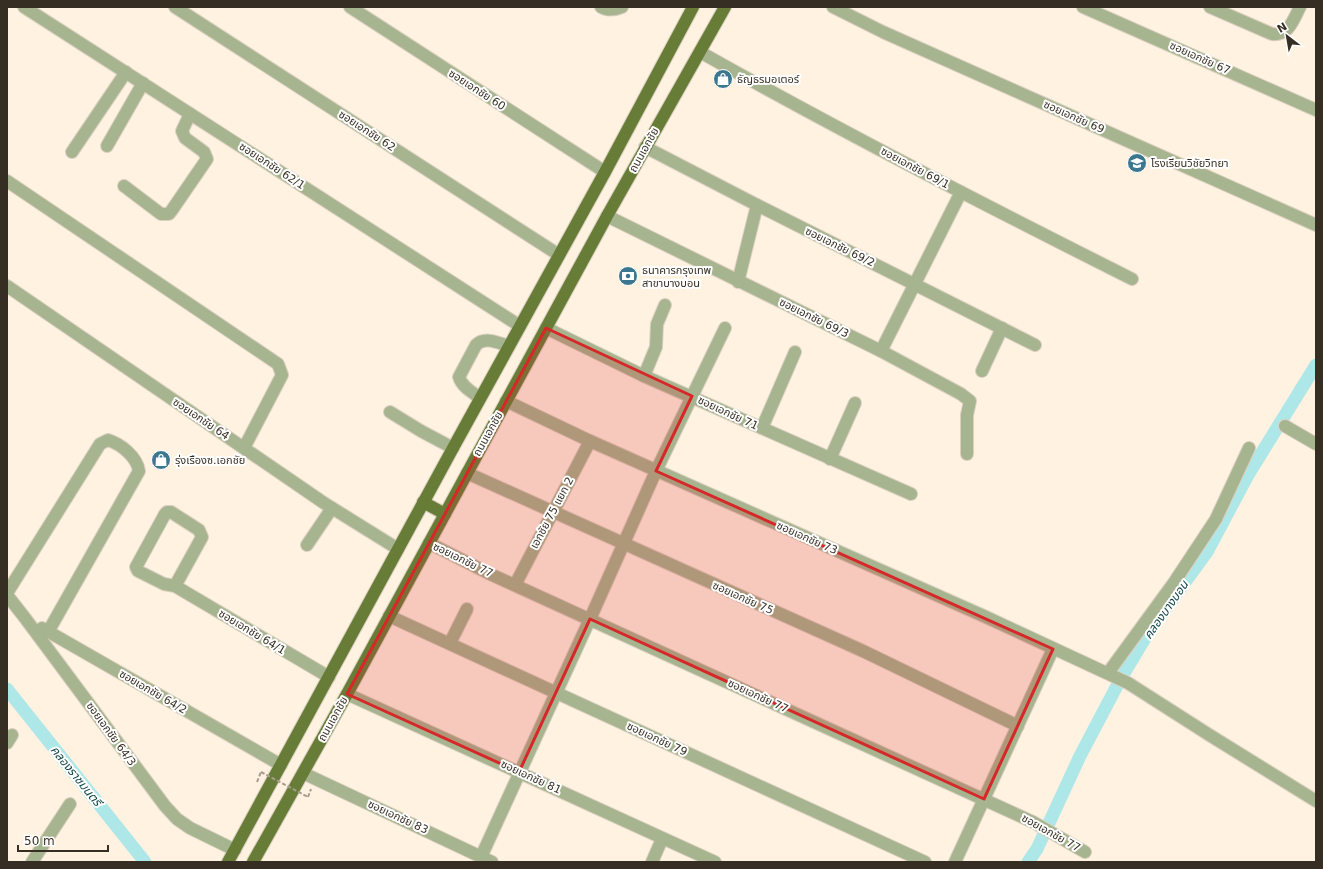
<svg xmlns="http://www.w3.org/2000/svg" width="1323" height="869" font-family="'DejaVu Sans','Noto Sans Thai',sans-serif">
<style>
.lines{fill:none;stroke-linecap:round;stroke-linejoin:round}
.canal{stroke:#aee7e8;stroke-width:13}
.minor-casing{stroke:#dbcfbf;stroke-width:14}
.major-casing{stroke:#dbcfbf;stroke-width:14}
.path{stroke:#a79c8e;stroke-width:2;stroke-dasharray:4 2;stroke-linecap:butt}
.minor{stroke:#a6b48f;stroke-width:12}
.major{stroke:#677d37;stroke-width:12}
.path-bridge{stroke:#a79c8e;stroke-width:2;stroke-dasharray:4 2;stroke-linecap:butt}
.marked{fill:#d62828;fill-opacity:0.2;stroke:#d62828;stroke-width:3;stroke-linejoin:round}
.labels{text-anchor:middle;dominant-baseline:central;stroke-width:4;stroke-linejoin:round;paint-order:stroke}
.street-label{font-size:11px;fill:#362e23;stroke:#fff}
.poi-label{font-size:11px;fill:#362e23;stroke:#fff;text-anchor:start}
.water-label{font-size:12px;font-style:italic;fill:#093f40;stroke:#fff}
</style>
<rect width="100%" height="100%" fill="#fff2e1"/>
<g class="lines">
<!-- canal -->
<g class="canal">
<polyline points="7,689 145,862"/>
<polyline points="1028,862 1037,849 1080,756 1120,680 1150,630 1207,552 1248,475 1316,365"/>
</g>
<!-- minor casing -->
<g class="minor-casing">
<g id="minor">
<polyline points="24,7 520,326"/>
<polyline points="175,7 559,255"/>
<polyline points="350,7 605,172"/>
<path d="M601,7C608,11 615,10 622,7"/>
<polyline points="833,7 883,32 1316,225"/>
<polyline points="1083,7 1316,110"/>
<path d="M1210,7L1272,34C1289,36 1293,20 1300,7"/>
<path d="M700,52C842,132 987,206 1132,279"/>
<polyline points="107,146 143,83"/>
<polyline points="645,147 757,205 1035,345"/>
<polyline points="72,152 126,72"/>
<polyline points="7,181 278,364 282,375 244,448"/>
<polyline points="124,186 161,214 169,214 172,210 207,159 204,152 185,138 182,131 190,114"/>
<polyline points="607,216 881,351 961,394 970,401 967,415 967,454"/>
<polyline points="738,282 757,205"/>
<polyline points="7,286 324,503 398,549"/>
<polyline points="546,328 644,376 911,494"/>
<polyline points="881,351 961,192"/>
<polyline points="982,371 1002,328"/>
<polyline points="644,376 656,347 657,324 665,305"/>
<path d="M480,398C472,392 462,387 459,377L476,345C485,336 498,343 509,346"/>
<polyline points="506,401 590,441 986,617 1128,683 1211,736 1316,801"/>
<polyline points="390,412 421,431 453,448"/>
<polyline points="1285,426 1316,444"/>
<polyline points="762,428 795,352"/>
<polyline points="830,459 855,403"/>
<polyline points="467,473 863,651 1018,726"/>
<polyline points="429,543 490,574 1033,822 1085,852"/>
<polyline points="307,545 332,508"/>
<polyline points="515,585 590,441"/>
<polyline points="175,586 202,537 199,530 171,512 167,512 165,514 136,567 138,571 164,584 175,586 329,677"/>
<path d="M7,593L100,444L108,440C121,444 137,457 139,471L48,632"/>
<polyline points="7,595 25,618 165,806 177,819 190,828 235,850"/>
<polyline points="389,616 925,862"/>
<polyline points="42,628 281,765"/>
<polyline points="450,643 467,609"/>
<polyline points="1108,673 1173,584 1216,519 1249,448"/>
<polyline points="347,694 715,862"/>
<polyline points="7,743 12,735"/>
<polyline points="303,773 492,862"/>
<polyline points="481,857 590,619 656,471 725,328"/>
<polyline points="32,862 70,804"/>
<polyline points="652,862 662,839"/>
<polyline points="955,862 1053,649"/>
</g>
</g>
<!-- major casing -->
<g class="major-casing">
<g id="major">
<polyline points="423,502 445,514"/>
<polyline points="228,862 453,448 605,172 693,7"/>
<polyline points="253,862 347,694 607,216 725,7"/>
</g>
</g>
<!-- path -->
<g class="path">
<polyline points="257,782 261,772"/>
<polyline points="308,797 311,789"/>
</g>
<!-- minor -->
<use href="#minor" class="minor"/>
<!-- major -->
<use href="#major" class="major"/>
<!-- path-bridge -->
<polyline class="path-bridge" points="261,772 308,797"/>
</g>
<!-- marked area -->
<path class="marked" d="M546,328L692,396L656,471L1053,649L984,799L590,619L519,772L347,694Z"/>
<!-- icons -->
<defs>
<g id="shop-disc" transform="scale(1)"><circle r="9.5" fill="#3b788f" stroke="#fff"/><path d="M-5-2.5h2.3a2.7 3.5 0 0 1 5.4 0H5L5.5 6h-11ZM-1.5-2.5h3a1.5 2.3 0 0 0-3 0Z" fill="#fff"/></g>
<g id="school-disc" transform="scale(1)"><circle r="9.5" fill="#3b788f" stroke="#fff"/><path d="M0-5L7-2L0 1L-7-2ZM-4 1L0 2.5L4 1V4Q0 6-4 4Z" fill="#fff"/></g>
<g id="bank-disc" transform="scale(1)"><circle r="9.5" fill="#3b788f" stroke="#fff"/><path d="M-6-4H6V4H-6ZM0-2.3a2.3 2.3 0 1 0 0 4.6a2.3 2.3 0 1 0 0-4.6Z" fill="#fff"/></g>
</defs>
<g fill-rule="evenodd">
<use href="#shop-disc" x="723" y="79"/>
<use href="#school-disc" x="1137" y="163"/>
<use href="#bank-disc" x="628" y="276"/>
<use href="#shop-disc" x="161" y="460"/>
</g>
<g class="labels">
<!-- street labels -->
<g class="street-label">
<text transform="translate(1200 58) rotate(24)">ซอยเอกชัย 67</text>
<text transform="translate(477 90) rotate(33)">ซอยเอกชัย 60</text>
<text transform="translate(1074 117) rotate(24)">ซอยเอกชัย 69</text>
<text transform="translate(367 131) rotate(33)">ซอยเอกชัย 62</text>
<text transform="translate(644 150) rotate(-61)">ถนนเอกชัย</text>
<text transform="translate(272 166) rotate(33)">ซอยเอกชัย 62/1</text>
<text transform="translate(915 168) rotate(28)">ซอยเอกชัย 69/1</text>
<text transform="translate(840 247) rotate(26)">ซอยเอกชัย 69/2</text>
<text transform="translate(814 318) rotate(26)">ซอยเอกชัย 69/3</text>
<text transform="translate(728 413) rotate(25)">ซอยเอกชัย 71</text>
<text transform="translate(201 419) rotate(34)">ซอยเอกชัย 64</text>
<text transform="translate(488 434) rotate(-61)">ถนนเอกชัย</text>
<text transform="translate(552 513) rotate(-62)">เอกชัย 75 แยก 2</text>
<text transform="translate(807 538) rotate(24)">ซอยเอกชัย 73</text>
<text transform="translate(463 560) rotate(26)">ซอยเอกชัย 77</text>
<text transform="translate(743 598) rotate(24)">ซอยเอกชัย 75</text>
<text transform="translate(252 632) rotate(31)">ซอยเอกชัย 64/1</text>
<text transform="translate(153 692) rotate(30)">ซอยเอกชัย 64/2</text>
<text transform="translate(758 696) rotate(25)">ซอยเอกชัย 77</text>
<text transform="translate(333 719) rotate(-61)">ถนนเอกชัย</text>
<text transform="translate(111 734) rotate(54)">ซอยเอกชัย 64/3</text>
<text transform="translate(657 739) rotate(25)">ซอยเอกชัย 79</text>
<text transform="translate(531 777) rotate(25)">ซอยเอกชัย 81</text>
<text transform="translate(398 817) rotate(25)">ซอยเอกชัย 83</text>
<text transform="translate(1051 833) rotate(29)">ซอยเอกชัย 77</text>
</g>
<!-- poi labels -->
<g class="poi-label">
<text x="737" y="79">ธัญธรมอเตอร์</text>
<text x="1151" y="163">โรงเรียนวิชัยวิทยา</text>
<text x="642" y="270">ธนาคารกรุงเทพ<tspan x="642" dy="13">สาขาบางบอน</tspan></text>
<text x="175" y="460">รุ่งเรืองซ.เอกชัย</text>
</g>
<!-- water labels -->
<g class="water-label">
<text transform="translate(1166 610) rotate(-55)">คลองบางบอน</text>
<text transform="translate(76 776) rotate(51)">คลองราชมนตรี</text>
</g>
</g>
<!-- border -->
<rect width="1323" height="869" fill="none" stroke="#362e23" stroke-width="16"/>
<!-- north arrow -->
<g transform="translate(1287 36) rotate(329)" stroke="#ffffff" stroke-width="3" paint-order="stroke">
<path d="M0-3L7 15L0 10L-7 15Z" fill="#362e23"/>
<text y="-6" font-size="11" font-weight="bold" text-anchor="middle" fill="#362e23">N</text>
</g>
<!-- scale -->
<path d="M18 845v6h90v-6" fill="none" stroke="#362e23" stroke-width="2"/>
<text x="24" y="845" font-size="12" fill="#362e23" stroke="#ffffff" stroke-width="3" paint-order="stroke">50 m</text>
</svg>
